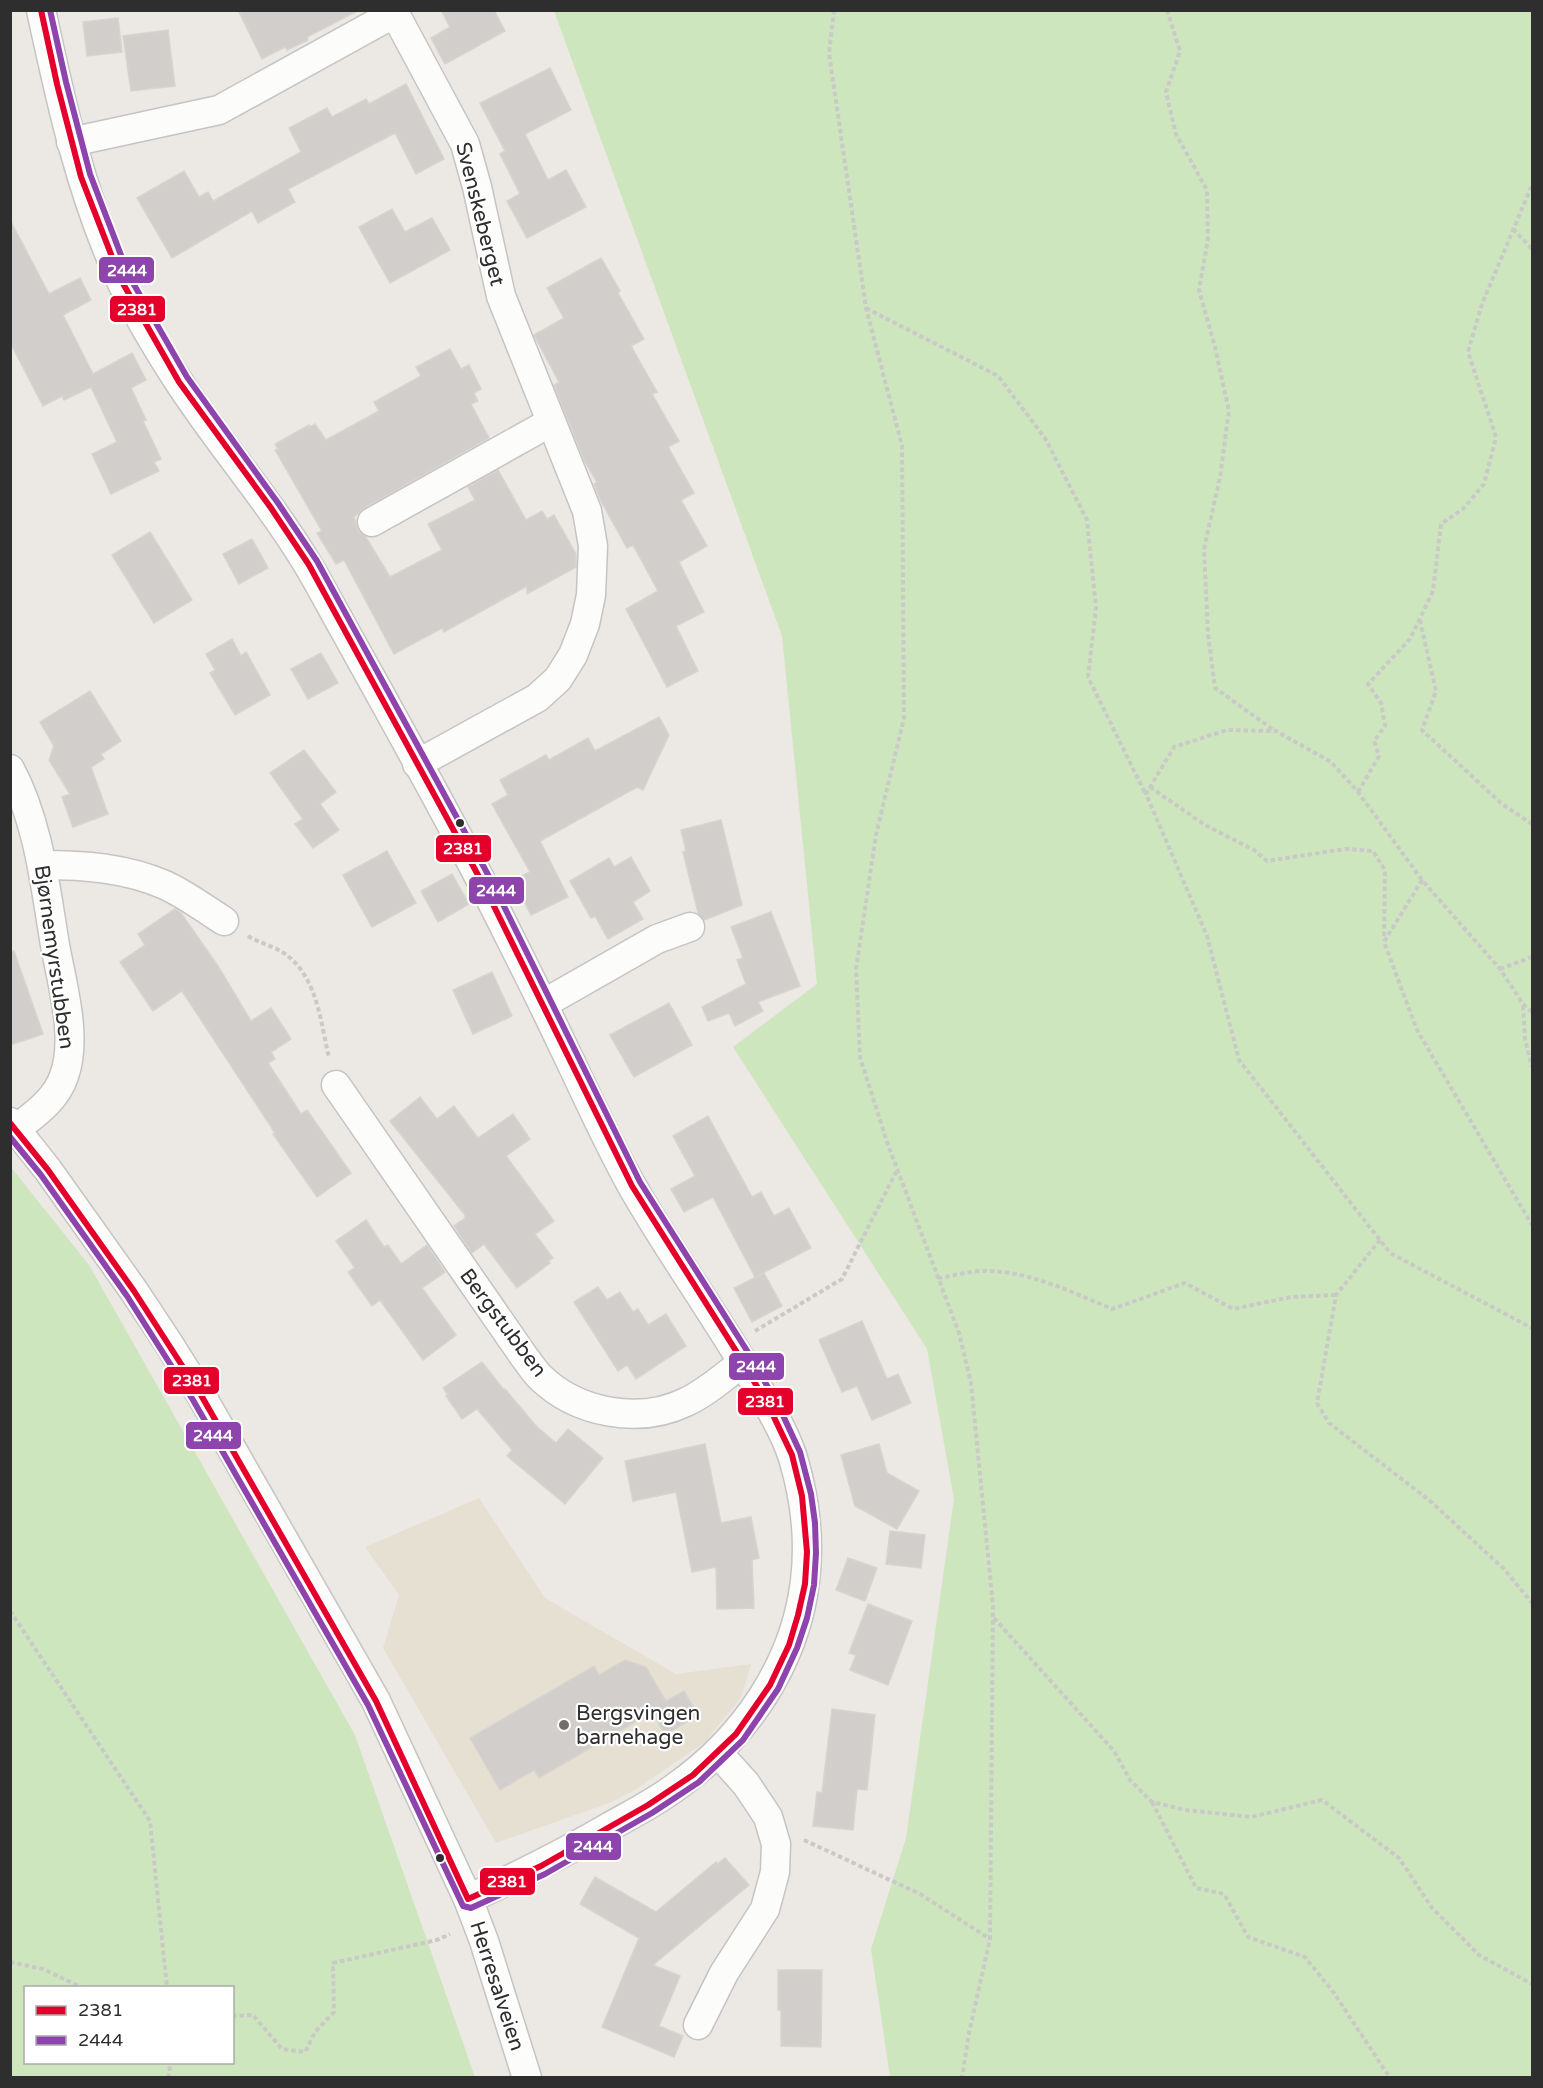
<svg xmlns="http://www.w3.org/2000/svg" width="1543" height="2088" font-family="'Varela Round',sans-serif">
<style>
.education{fill:#e6e0d3}
.green{fill:#cee6be;fill-rule:evenodd}
.building{fill:#d1cecb;stroke:#d7d4d0;stroke-width:1.5}
.lines{fill:none;stroke-linecap:round;stroke-linejoin:round}
.minor-casing{stroke:#c5c4c5;stroke-width:31}
.path{stroke:#c9c9c8;stroke-width:4;stroke-dasharray:4.5 3;stroke-linecap:butt}
.minor{stroke:#fcfcfb;stroke-width:28}
.bus-1-casing{stroke:#fff;stroke-width:10}
.bus-2-casing{stroke:#fff;stroke-width:10}
.bus-1{stroke:#e4002b;stroke-width:6}
.bus-2{stroke:#8e44ad;stroke-width:6}
.bus-dot{fill:#2e2e2e;stroke:#fff;stroke-width:2}
.poi-dot{fill:#706f6e;stroke:#fff;stroke-width:2}
.labels{text-anchor:middle;dominant-baseline:central;stroke-width:4.5;stroke-linejoin:round;paint-order:stroke}
.street-label{font-size:21px;fill:#2e2e2e;stroke:#fff}
.poi-label{font-size:21px;fill:#2e2e2e;stroke:#fff;text-anchor:start}
.line-badge{stroke:#fff;stroke-width:2}
.badge-label{font-size:16px;text-anchor:middle;font-weight:bold;fill:#fff}
</style>
<rect width="100%" height="100%" fill="#ece8e4"/>
<!-- education -->
<polygon class="education" points="479,1498 545,1598 676,1674 751,1664 741,1698 705,1742 638,1788 612,1802 496,1843 383,1648 399,1595 365,1547"/>
<!-- green -->
<g class="green">
<polygon points="554,11 1532,11 1532,2077 890,2077 871,1949 906,1838 954,1499 927,1349 733,1047 817,984 782,636"/>
<path d="M10,1166L89,1265L355,1735L475,2077H11ZM26,1988H232V2062H26Z"/>
</g>
<!-- building -->
<g class="building">
<polygon points="238,10 359,10 307,37 308,40 287,50 285,47 262,59"/>
<polygon points="441,10 494,10 505,31 445,64 431,38 450,27"/>
<polygon points="118,18 122,52 87,56 83,22"/>
<polygon points="168,30 175,86 131,91 123,36"/>
<polygon points="550,68 571,110 525,134 548,180 566,170 586,207 527,238 507,201 520,194 500,154 505,151 480,103"/>
<polygon points="406,84 444,159 416,174 395,133 288,189 295,202 258,223 252,211 172,258 137,198 184,171 199,197 208,192 213,201 301,152 289,128 327,108 332,117 366,99 369,104"/>
<polygon points="392,209 405,232 432,218 450,250 390,283 359,227"/>
<polygon points="10,220 49,294 80,278 91,300 63,315 93,374 132,353 146,380 131,388 146,420 143,421 161,459 154,462 159,471 111,494 92,454 117,442 91,387 64,400 62,396 43,406 10,342"/>
<polygon points="601,258 620,291 618,293 644,339 631,346 657,392 652,394 679,441 668,447 694,493 681,500 707,546 679,562 704,612 676,626 698,671 667,687 626,609 658,591 633,545 627,548 601,501 594,484 597,482 585,462 554,385 559,382 534,335 564,318 547,288"/>
<polygon points="450,349 461,369 469,365 481,389 474,393 478,401 471,404 489,438 364,508 354,517 358,531 366,537 390,577 442,550 428,524 475,500 468,487 498,470 526,520 542,511 547,519 554,515 576,554 576,567 527,594 527,586 444,632 442,628 394,654 344,560 336,564 317,533 322,531 275,450 278,449 275,444 309,425 310,427 315,424 326,440 379,411 374,402 421,376 416,367"/>
<polygon points="150,532 192,600 154,623 112,555"/>
<polygon points="252,539 268,568 239,584 223,554"/>
<polygon points="232,639 241,656 246,652 270,695 235,715 210,673 215,670 206,654"/>
<polygon points="321,653 338,683 308,699 291,669"/>
<polygon points="90,691 121,741 101,754 104,759 91,767 108,814 73,827 62,797 70,794 49,760 54,746 40,722"/>
<polygon points="659,717 669,735 643,790 637,787 540,841 568,897 531,915 513,880 530,872 492,804 508,795 500,780 546,755 549,760 588,738 595,751"/>
<polygon points="304,750 336,792 320,804 339,830 313,848 295,824 303,819 270,773"/>
<polygon points="721,820 742,905 704,920 698,913 683,852 686,851 681,830"/>
<polygon points="387,851 416,903 372,927 343,875"/>
<polygon points="631,857 650,891 633,902 643,919 608,939 595,916 591,918 570,881 609,858 614,867"/>
<polygon points="452,874 469,904 438,922 421,891"/>
<polygon points="175,909 181,913 218,966 251,1021 271,1008 291,1039 271,1052 275,1059 268,1063 301,1114 307,1110 351,1173 317,1197 273,1134 275,1133 182,991 153,1011 120,962 145,945 138,934"/>
<polygon points="771,912 800,986 758,1002 763,1011 735,1026 729,1013 708,1021 702,1007 746,984 737,960 743,958 731,927"/>
<polygon points="14,951 43,1034 10,1045 10,952"/>
<polygon points="492,972 512,1016 473,1034 453,990"/>
<polygon points="669,1003 692,1045 634,1077 610,1035"/>
<polygon points="420,1097 437,1119 454,1106 478,1138 513,1114 530,1139 506,1156 554,1221 535,1234 553,1258 548,1261 550,1263 517,1288 484,1244 472,1253 454,1226 465,1218 465,1215 390,1121"/>
<polygon points="708,1116 752,1197 761,1192 774,1216 789,1208 811,1248 755,1277 713,1197 684,1212 671,1189 695,1176 673,1136"/>
<polygon points="366,1220 384,1247 388,1245 401,1264 427,1245 445,1272 422,1288 456,1335 423,1360 380,1300 372,1306 348,1272 355,1268 336,1241"/>
<polygon points="764,1273 782,1306 752,1322 734,1288"/>
<polygon points="598,1287 607,1300 620,1292 633,1312 638,1309 648,1325 666,1314 686,1346 636,1379 627,1365 618,1371 574,1302"/>
<polygon points="862,1321 887,1379 898,1374 911,1403 872,1420 857,1386 842,1392 819,1340"/>
<polygon points="482,1362 504,1390 505,1389 537,1427 556,1443 568,1429 603,1458 565,1504 507,1456 512,1450 477,1409 462,1419 446,1396 448,1395 443,1388"/>
<polygon points="705,1444 721,1523 751,1517 759,1558 752,1560 754,1608 717,1609 716,1567 692,1572 676,1492 633,1501 625,1461"/>
<polygon points="879,1444 887,1473 919,1491 897,1529 855,1506 841,1455"/>
<polygon points="890,1531 925,1535 921,1568 886,1564"/>
<polygon points="848,1558 877,1568 865,1601 836,1590"/>
<polygon points="868,1604 912,1621 888,1685 850,1670 856,1655 849,1653"/>
<polygon points="625,1660 646,1667 666,1701 684,1691 698,1715 665,1735 652,1712 539,1778 534,1770 500,1790 470,1738 594,1666 599,1675"/>
<polygon points="832,1709 875,1715 867,1790 857,1789 853,1830 813,1826 817,1792 822,1793"/>
<polygon points="725,1858 749,1885 653,1965 680,1976 659,2026 683,2036 674,2057 602,2027 639,1938 580,1904 595,1877 656,1912 716,1862 717,1864"/>
<polygon points="778,1970 822,1970 821,2047 781,2046 781,2010 778,2010"/>
</g>
<g class="lines">
<!-- minor casing -->
<g class="minor-casing">
<g id="minor">
<path d="M41,10C61,103 81,195 121,281C137,315 157,348 177,379C222,449 279,511 319,584C379,693 441,801 497,912C519,956 541,999 562,1044C585,1091 606,1140 632,1186C669,1251 714,1313 752,1378C767,1403 784,1430 793,1458C805,1498 810,1540 805,1581C795,1665 744,1738 677,1786C656,1802 632,1814 609,1827C563,1854 516,1877 468,1899"/>
<polyline points="393,10 465,144 477,187 501,296 587,511 593,546 591,595 585,624 573,655 558,679 537,698 417,764"/>
<polyline points="71,142 219,110 395,13"/>
<polyline points="372,522 551,422"/>
<path d="M10,769C39,823 45,886 55,945C62,984 78,1038 64,1076C56,1100 35,1114 16,1129"/>
<path d="M42,865C84,865 126,868 165,885C185,894 205,909 224,921"/>
<polyline points="543,1004 657,939 690,927"/>
<path d="M336,1085L525,1358C530,1364 534,1371 539,1376C576,1413 639,1425 686,1402C707,1392 725,1376 743,1362"/>
<polyline points="10,1122 48,1170 134,1291 169,1344 201,1395 376,1701 468,1899 484,1941 527,2078"/>
<polyline points="698,2025 724,1973 765,1909 775,1872 776,1844 768,1817 746,1784 718,1753"/>
</g>
</g>
<!-- path -->
<g class="path">
<polyline points="834,10 829,53 866,308 902,446 904,718 876,835 856,969 860,1057 887,1142 959,1333 971,1383 993,1606 990,1939 969,2033 962,2078"/>
<polyline points="1167,10 1180,51 1166,92 1176,134 1207,190 1208,239 1199,290 1215,347 1229,411 1220,477 1204,549 1208,634 1215,688 1275,731"/>
<polyline points="1513,229 1532,249"/>
<polyline points="866,308 998,376 1045,438 1087,520 1096,607 1088,677 1145,793"/>
<polyline points="1420,620 1436,691 1422,730 1502,804 1532,824"/>
<polyline points="1150,787 1205,825 1254,850 1267,861 1345,849 1373,851 1385,870 1384,940"/>
<polyline points="1358,792 1379,756 1374,741 1385,726 1381,703 1368,684 1410,639 1433,591 1441,524 1464,508 1484,484 1496,437 1468,352 1482,304 1532,185"/>
<polyline points="1422,880 1384,942 1417,1030 1532,1225"/>
<path d="M248,936C261,944 278,947 289,957C318,981 321,1024 329,1058"/>
<polyline points="1500,969 1532,957"/>
<polyline points="1523,1006 1525,1039 1532,1067"/>
<polyline points="1532,1012 1523,1004 1500,969 1422,880 1358,792 1331,762 1276,731 1227,730 1174,747 1146,794 1207,936 1239,1060 1390,1253 1532,1328"/>
<polyline points="1380,1240 1336,1295 1317,1403 1329,1423 1429,1500 1503,1568 1532,1603"/>
<path d="M938,1278C954,1276 972,1270 989,1271C1031,1272 1074,1293 1112,1309L1185,1283L1233,1309L1291,1297L1336,1295"/>
<polyline points="755,1331 842,1279 897,1170"/>
<polyline points="10,1611 150,1821 167,1988"/>
<polyline points="994,1618 1114,1751 1130,1780 1152,1802 1186,1810 1251,1817 1322,1800 1399,1858 1432,1908 1479,1955 1532,1984"/>
<polyline points="1152,1802 1196,1888 1224,1894 1248,1937 1305,1957 1334,1993 1390,2078"/>
<polyline points="804,1840 920,1894 990,1939"/>
<polyline points="10,1962 43,1969 83,1988"/>
<polyline points="232,2016 253,2015 282,2049 305,2052 315,2032 334,2012 333,1963 437,1940 450,1934"/>
<polyline points="168,2078 170,2071 169,2062"/>
</g>
<!-- minor -->
<use href="#minor" class="minor"/>
<!-- bus-1 casing -->
<g class="bus-1-casing">
<polyline id="bus-1" points="10,1123 48,1170 134,1291 201,1395 376,1701 468,1899 541,1866 648,1805 693,1775 736,1734 770,1685 789,1645 798,1615 805,1584 807,1552 802,1496 792,1455 772,1413 743,1362 632,1186 484,886 309,565 271,508 179,382 121,280 81,177 57,84 41,10"/>
</g>
<!-- bus-2 casing -->
<g class="bus-2-casing">
<polyline id="bus-2" points="10,1137 41,1175 127,1296 193,1400 368,1705 463,1906 471,1908 545,1874 652,1813 699,1782 743,1740 778,1689 797,1648 807,1618 814,1585 816,1553 815,1523 811,1494 800,1452 780,1409 751,1357 640,1182 492,882 317,561 278,503 187,377 129,276 90,174 66,82 50,10"/>
</g>
<!-- bus-1 -->
<use href="#bus-1" class="bus-1"/>
<!-- bus-2 -->
<use href="#bus-2" class="bus-2"/>
</g>
<!-- markers -->
<g class="bus-dot">
<circle cx="460" cy="823" r="5"/>
<circle cx="440" cy="1858" r="5"/>
</g>
<circle class="poi-dot" cx="564" cy="1725" r="6"/>
<g class="labels">
<!-- street labels -->
<g class="street-label">
<text transform="translate(480 214) rotate(76)">Svenskeberget</text>
<text transform="translate(54 957) rotate(82)">Bjørnemyrstubben</text>
<text transform="translate(503 1323) rotate(53)">Bergstubben</text>
<text transform="translate(497 1986) rotate(72)">Herresalveien</text>
</g>
<!-- poi labels -->
<g class="poi-label">
<text x="576" y="1713">Bergsvingen<tspan x="576" dy="24">barnehage</tspan></text>
</g>
</g>
<g class="line-badge">
<rect x="98" y="256" width="57" height="28" rx="6" fill="#8e44ad"/>
<rect x="109" y="295" width="57" height="28" rx="6" fill="#e4002b"/>
<rect x="435" y="834" width="57" height="29" rx="6" fill="#e4002b"/>
<rect x="468" y="876" width="57" height="29" rx="6" fill="#8e44ad"/>
<rect x="728" y="1352" width="57" height="29" rx="6" fill="#8e44ad"/>
<rect x="163" y="1366" width="57" height="29" rx="6" fill="#e4002b"/>
<rect x="737" y="1387" width="57" height="29" rx="6" fill="#e4002b"/>
<rect x="185" y="1421" width="57" height="29" rx="6" fill="#8e44ad"/>
<rect x="565" y="1832" width="57" height="29" rx="6" fill="#8e44ad"/>
<rect x="479" y="1867" width="57" height="29" rx="6" fill="#e4002b"/>
</g>
<g class="badge-label">
<text x="127" y="276">2444</text>
<text x="137" y="315">2381</text>
<text x="463" y="854">2381</text>
<text x="496" y="896">2444</text>
<text x="756" y="1372">2444</text>
<text x="192" y="1386">2381</text>
<text x="765" y="1407">2381</text>
<text x="213" y="1441">2444</text>
<text x="593" y="1852">2444</text>
<text x="507" y="1887">2381</text>
</g>
<!-- border -->
<rect width="1543" height="2088" fill="none" stroke="#2e2e2e" stroke-width="24"/>
<!-- legend -->
<rect x="24" y="1986" width="210" height="78" fill="#ffffff" stroke="#ababab" stroke-width="1.5"/>
<rect x="36" y="2006" width="30" height="9" fill="#e4002b" stroke="#ababab" stroke-width="1.5"/>
<text x="78" y="2016" font-size="18" fill="#2e2e2e">2381</text>
<rect x="36" y="2036" width="30" height="9" fill="#8e44ad" stroke="#ababab" stroke-width="1.5"/>
<text x="78" y="2046" font-size="18" fill="#2e2e2e">2444</text>
</svg>
